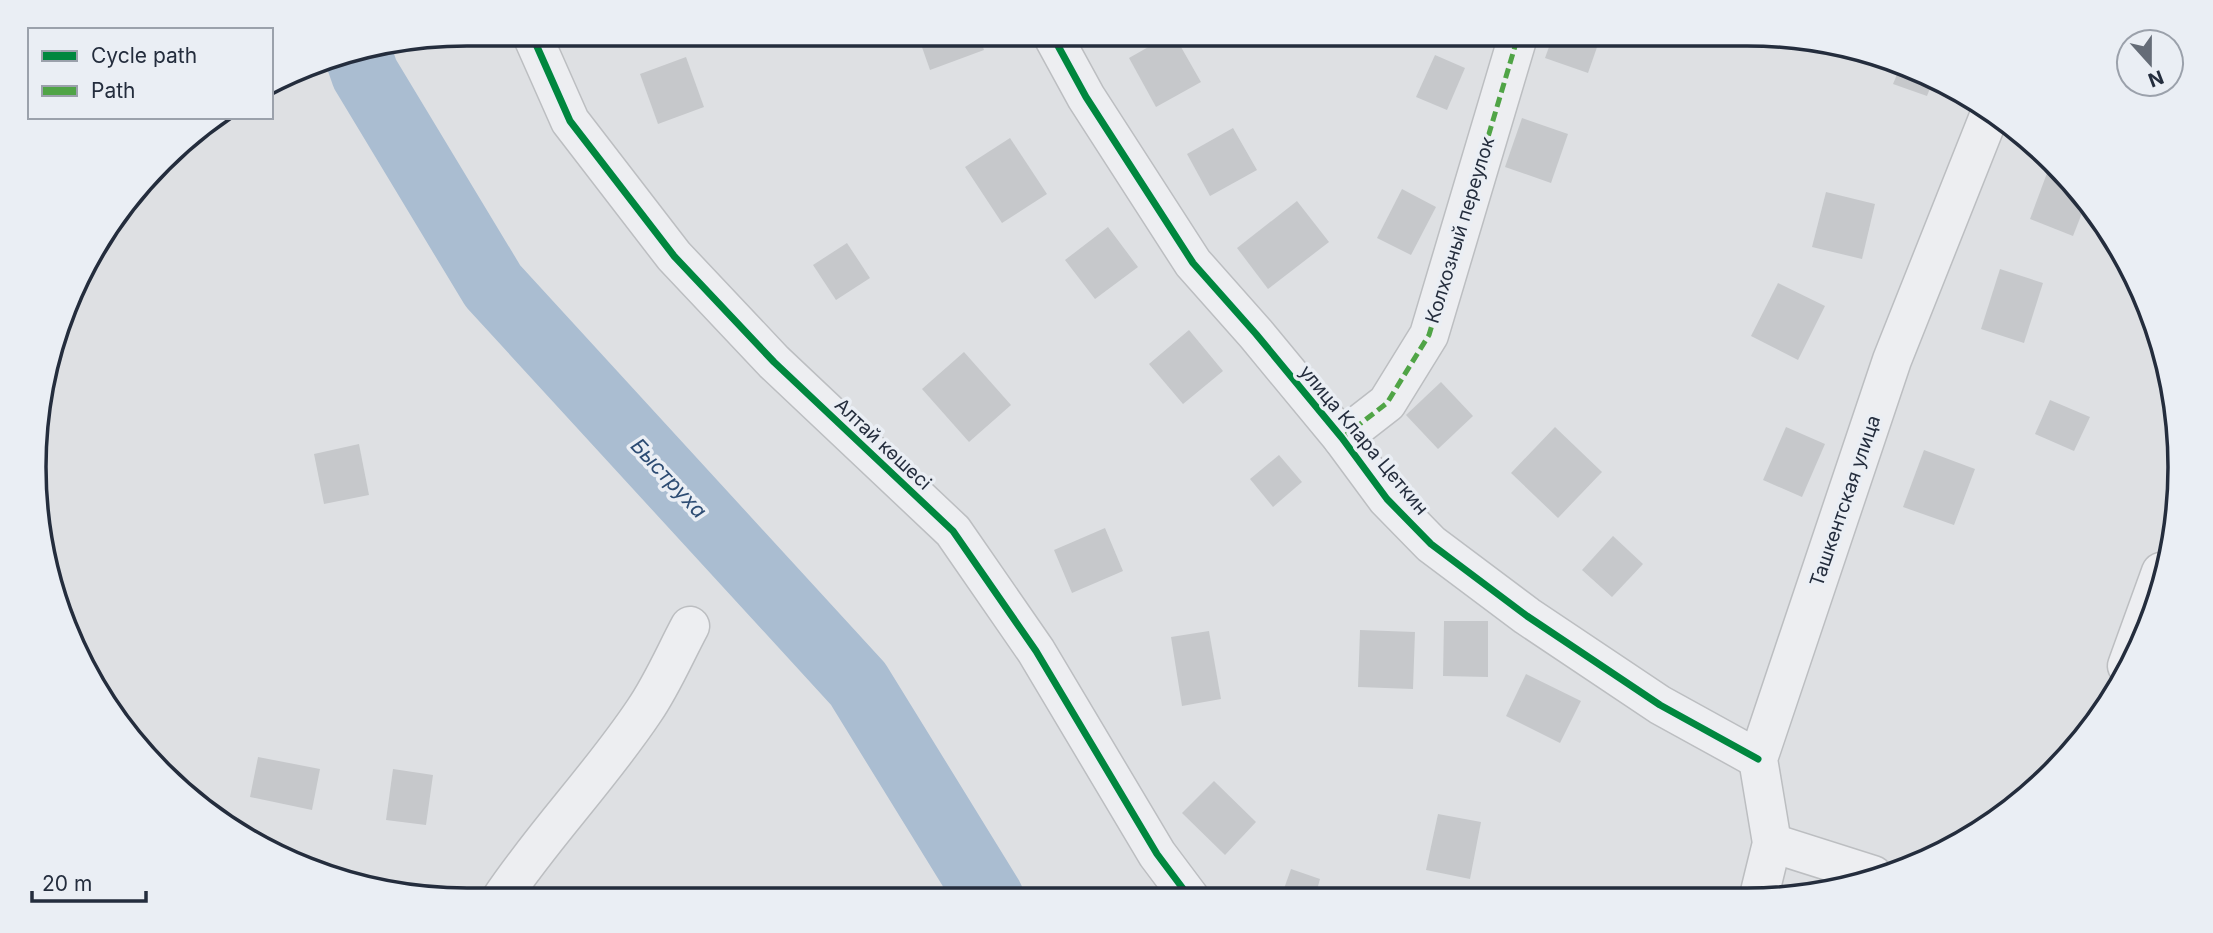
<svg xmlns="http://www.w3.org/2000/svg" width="2213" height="933" font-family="Inter,sans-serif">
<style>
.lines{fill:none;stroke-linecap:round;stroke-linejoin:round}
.river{stroke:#aabdd1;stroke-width:68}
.building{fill:#c6c8cb}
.minor-casing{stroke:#bcbec1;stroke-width:41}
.minor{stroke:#edeef1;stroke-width:38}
.quiet{stroke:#50a446;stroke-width:5;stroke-dasharray:10 5;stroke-linecap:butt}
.cycleway-casing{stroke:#eaeef4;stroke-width:11}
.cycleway{stroke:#00873e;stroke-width:7}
.labels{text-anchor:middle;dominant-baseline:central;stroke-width:7;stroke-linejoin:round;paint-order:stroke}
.street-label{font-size:19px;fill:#242d3d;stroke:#eaeef4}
.water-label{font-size:21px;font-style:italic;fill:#2d4c73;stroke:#eaeef4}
.rim{fill:none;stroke:#242d3d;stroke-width:3.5}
</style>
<rect width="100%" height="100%" fill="#dee0e3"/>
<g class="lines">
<!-- river -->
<polyline class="river" points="357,51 365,74 493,286 858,684 990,898"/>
</g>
<!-- building -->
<g class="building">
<polygon points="917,33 978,33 984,50 930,70"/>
<polygon points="1173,33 1201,82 1156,107 1129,58"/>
<polygon points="1554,33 1602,33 1588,73 1545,58"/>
<polygon points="1435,55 1465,68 1447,110 1416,97"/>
<polygon points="686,57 704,107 658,124 640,74"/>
<polygon points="1901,65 1932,83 1927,96 1893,84"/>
<polygon points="1522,118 1568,134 1551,183 1505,167"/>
<polygon points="1233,128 1257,170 1210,196 1187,154"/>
<polygon points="1010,138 1047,194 1002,223 965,167"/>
<polygon points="2050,165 2084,208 2073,236 2030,219"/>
<polygon points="1402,189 1436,207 1411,255 1377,238"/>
<polygon points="1826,192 1875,204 1862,259 1812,247"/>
<polygon points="1297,201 1329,242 1268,289 1237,248"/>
<polygon points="1108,227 1138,267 1095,299 1065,260"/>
<polygon points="847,243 870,278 836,300 813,265"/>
<polygon points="2000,269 2043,283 2024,343 1981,329"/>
<polygon points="1778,283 1825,306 1798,360 1751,336"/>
<polygon points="1189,330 1223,371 1183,404 1149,364"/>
<polygon points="964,352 1011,405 969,442 922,389"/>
<polygon points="1441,382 1473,416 1438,449 1406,415"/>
<polygon points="2050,400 2090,417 2074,451 2035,434"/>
<polygon points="1555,427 1602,472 1558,518 1511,473"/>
<polygon points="1786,427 1825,444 1802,497 1763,480"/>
<polygon points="359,444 369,495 324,504 314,454"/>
<polygon points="1924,450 1975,469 1954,525 1903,507"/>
<polygon points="1279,455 1302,482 1273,507 1250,479"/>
<polygon points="1105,528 1123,571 1072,593 1054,550"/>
<polygon points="1613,536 1643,564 1612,597 1582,570"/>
<polygon points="1444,621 1488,621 1488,677 1443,676"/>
<polygon points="1360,630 1415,632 1413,689 1358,687"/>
<polygon points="1209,631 1221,699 1182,706 1171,637"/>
<polygon points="1526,674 1581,701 1560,743 1506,716"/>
<polygon points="258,757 320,769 312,810 250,797"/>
<polygon points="393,769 433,775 426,825 386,820"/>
<polygon points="1214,781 1256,822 1225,855 1182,813"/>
<polygon points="1438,814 1481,822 1470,879 1426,870"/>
<polygon points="1291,869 1320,879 1315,897 1281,897"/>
</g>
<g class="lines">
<!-- minor casing -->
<g class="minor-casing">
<g id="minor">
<polyline points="531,33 570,121 674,256 774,362 953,531 1036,651 1157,854 1190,898"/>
<polyline points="1051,33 1086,97 1193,263 1256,334 1342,438 1387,499 1431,544 1527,616 1660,705 1758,759"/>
<polyline points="1342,438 1387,403 1429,335 1519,33"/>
<polyline points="2127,666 2161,572"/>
<polyline points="1772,843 1873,875"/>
<polyline points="1759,896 1772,843 1758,759 1892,360 1989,116"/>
<path d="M500,900C544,834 600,777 644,711C662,685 675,654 690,626"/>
</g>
</g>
<!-- minor -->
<use href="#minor" class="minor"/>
<!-- quiet -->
<g class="quiet">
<polyline points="1342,438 1387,403 1429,335 1519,33"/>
<polyline points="2127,666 2161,572"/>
</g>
<!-- cycleway casing -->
<g class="cycleway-casing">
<g id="cycleway">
<polyline points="531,33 570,121 674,256 774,362 953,531 1036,651 1157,854 1190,898"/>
<polyline points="1051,33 1086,97 1193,263 1256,334 1342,438 1387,499 1431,544 1527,616 1660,705 1758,759"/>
</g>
</g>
<!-- cycleway -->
<use href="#cycleway" class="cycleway"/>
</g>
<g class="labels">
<!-- street labels -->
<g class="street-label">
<text transform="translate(1460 230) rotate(-73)">Колхозный переулок</text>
<text transform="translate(1364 440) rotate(50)">улица Клара Цеткин</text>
<text transform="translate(883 444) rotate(43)">Алтай көшесі</text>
<text transform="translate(1845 501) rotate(-71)">Ташкентская улица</text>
</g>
<!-- water labels -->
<g class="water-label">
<text transform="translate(669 478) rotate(47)">Быструха</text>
</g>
</g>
<!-- crop -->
<path d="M0 0H2213V933H0ZM467 46H1747A421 421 0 0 1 2168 467V467A421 421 0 0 1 1747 888H467A421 421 0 0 1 46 467V467A421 421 0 0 1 467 46Z" fill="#eaeef4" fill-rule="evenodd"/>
<path class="rim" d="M467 46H1747A421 421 0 0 1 2168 467V467A421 421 0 0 1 1747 888H467A421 421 0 0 1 46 467V467A421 421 0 0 1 467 46Z"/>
<!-- legend -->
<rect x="28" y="28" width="245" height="91" fill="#eaeef4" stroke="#9ba1ab" stroke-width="2"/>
<rect x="42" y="51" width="35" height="10" fill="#00873e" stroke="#9ba1ab" stroke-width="2"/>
<text x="91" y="63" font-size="21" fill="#242d3d">Cycle path</text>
<rect x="42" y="86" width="35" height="10" fill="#50a446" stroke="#9ba1ab" stroke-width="2"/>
<text x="91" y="98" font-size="21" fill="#242d3d">Path</text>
<!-- north arrow -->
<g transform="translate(2150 63) rotate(159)"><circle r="33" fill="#eaeef4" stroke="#9ba1ab" stroke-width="2"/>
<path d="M0-5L12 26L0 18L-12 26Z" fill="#656c77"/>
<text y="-10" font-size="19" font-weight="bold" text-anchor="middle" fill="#242d3d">N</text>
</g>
<!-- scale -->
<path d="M32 891v10h114v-10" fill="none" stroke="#242d3d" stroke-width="3.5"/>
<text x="42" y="891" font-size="21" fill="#242d3d" stroke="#eaeef4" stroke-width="5" paint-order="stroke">20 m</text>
</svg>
